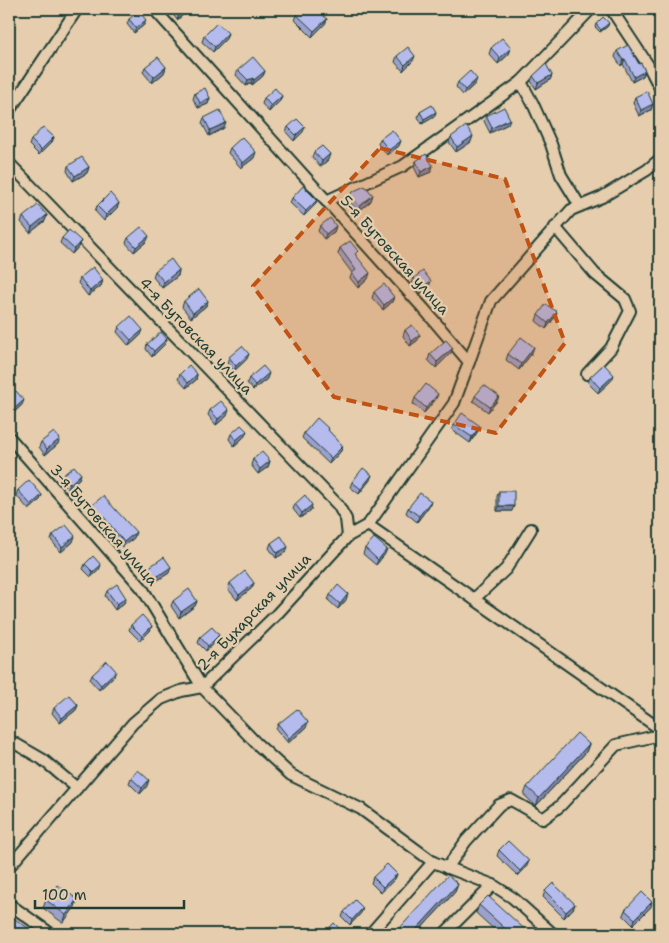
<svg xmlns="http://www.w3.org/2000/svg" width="669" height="943" font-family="'Shantell Sans',sans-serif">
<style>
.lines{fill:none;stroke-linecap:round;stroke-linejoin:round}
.minor-casing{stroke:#1f3d34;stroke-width:14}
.minor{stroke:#e5cdad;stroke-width:10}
.wall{fill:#9ca1cc;stroke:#1f3d34}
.shaded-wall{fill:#7f83a6;stroke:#1f3d34}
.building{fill:#b5bbed;stroke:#1f3d34}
.marked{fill:#c05314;fill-opacity:0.2;stroke:#c05314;stroke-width:4;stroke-dasharray:10 6;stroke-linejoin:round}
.labels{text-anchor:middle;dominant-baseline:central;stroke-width:4.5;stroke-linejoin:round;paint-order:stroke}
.street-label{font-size:15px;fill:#1f3d34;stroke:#e5cdad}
</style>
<rect width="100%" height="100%" fill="#e5cdad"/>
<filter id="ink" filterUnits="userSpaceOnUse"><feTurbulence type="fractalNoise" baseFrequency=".02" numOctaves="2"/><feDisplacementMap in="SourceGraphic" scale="10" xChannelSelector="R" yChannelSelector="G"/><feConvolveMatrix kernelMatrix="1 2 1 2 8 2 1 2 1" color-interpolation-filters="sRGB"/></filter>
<g filter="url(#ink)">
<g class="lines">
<!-- minor casing -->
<g class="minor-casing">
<g id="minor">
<polyline points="611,9 648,65 660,88"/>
<polyline points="521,82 533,104 551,144 561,175 580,206"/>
<polyline points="9,111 77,9"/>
<polyline points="9,163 338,505 346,519 348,536"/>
<polyline points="326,201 403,166 521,82 591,9"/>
<polyline points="555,227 595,274 625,299 630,311 611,348 587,374"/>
<polyline points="469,362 491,301 571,210 602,197 647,170 660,159"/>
<polyline points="9,437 142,588 202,687 257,744 291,775 361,809 433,862 493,885 513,898 553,934"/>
<polyline points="368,525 660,729"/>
<polyline points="474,599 506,569 531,529"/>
<polyline points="9,740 42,759 77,788"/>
<polyline points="9,867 133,723 161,699 181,691 202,687 277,614 348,536 368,525 454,403 469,362 424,309 154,9"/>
<polyline points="447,868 466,841 499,805 511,800 529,810 543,819 560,806 616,745 660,735"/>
<polyline points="9,904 47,931 49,934"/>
<polyline points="370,934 433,862"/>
<polyline points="444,934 493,885"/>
<polyline points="657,934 660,930"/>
</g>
</g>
<!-- minor -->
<use href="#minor" class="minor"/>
</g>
<!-- wall -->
<g class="wall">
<polygon points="169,9 189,9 188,11 177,20"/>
<polygon points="297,15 327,19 325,24 312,37 295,20"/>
<polygon points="129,19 146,20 144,25 134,33 127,24"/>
<polygon points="596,24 608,26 600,32 595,27"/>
<polygon points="204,36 226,39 213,52 202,42"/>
<polygon points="660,38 660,53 655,45 657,40"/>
<polygon points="491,48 511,48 509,54 498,64 489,54"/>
<polygon points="617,51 639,64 645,71 643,76 632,82 623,64 621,66 615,57"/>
<polygon points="397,56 413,61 403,71 395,62"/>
<polygon points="145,67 166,67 164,73 152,83 143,72"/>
<polygon points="238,70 265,71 263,76 252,85 251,83 246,86 236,75"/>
<polygon points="552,75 550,80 536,89 531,81 533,76"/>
<polygon points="458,82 475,84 463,95 456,87"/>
<polygon points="195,93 210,98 208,104 198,108 193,99"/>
<polygon points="282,96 280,101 269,112 262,104 264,98"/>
<polygon points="635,97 653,104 651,110 639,116 633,103"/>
<polygon points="420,112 436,112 434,117 422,124 418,117"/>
<polygon points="486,116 508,124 490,133 484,121"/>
<polygon points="204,118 224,128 209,136 202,123"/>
<polygon points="288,127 303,132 294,141 286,132"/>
<polygon points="54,137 52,142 39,155 29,145 31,140"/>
<polygon points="451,137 471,142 456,152 449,142"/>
<polygon points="380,139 399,146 387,155 378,144"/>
<polygon points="230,148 254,158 241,168 228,153"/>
<polygon points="314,152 328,160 320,167 312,157"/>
<polygon points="416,161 431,172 419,177 414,167"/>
<polygon points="68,166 89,167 87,173 73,181 67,171"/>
<polygon points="350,195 371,201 358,212 348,200"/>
<polygon points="292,198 317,200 315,205 304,216 290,203"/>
<polygon points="119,203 117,208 104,221 95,211 97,206"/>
<polygon points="47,215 45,221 30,233 21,222 23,217"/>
<polygon points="320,226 336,226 334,232 324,239 318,231"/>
<polygon points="62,238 79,246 72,254 60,243"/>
<polygon points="128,238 147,241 134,252 126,243"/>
<polygon points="340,248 356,255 368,279 358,288 350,278 352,273 338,254"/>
<polygon points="179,270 178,276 162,288 153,277 155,271"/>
<polygon points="80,278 103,280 101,286 88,296 78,283"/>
<polygon points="414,278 429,287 420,294 412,283"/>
<polygon points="374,292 394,297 392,302 383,310 372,298"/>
<polygon points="184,301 208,301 206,306 191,318 182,307"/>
<polygon points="538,315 555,317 546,329 536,321"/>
<polygon points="119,327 141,335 129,346 117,332"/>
<polygon points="405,330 418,340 410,346 403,336"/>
<polygon points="167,339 165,344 152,357 146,349 147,344"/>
<polygon points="451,353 436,368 428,360 430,354"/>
<polygon points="532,353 519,370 506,360 508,354"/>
<polygon points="229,357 247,359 234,371 227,363"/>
<polygon points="180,374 197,374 196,380 186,388 178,379"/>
<polygon points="590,377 612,380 598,393 588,383"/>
<polygon points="249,378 267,379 253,390 247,383"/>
<polygon points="475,396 499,396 497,401 488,412 473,401"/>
<polygon points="9,398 22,405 12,414 9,411"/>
<polygon points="415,398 436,399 424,413 413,404"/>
<polygon points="210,410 227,416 216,425 208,415"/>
<polygon points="454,425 478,431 470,443 452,430"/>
<polygon points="329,429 328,431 343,446 341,451 329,464 302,438 304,433"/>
<polygon points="231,434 245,436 234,446 229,439"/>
<polygon points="41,442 58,444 45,455 39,447"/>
<polygon points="253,459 270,461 268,467 258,474 251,465"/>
<polygon points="81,474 79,479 68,489 60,481 62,476"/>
<polygon points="370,480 359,494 350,487 352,482"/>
<polygon points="18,490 42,495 40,500 29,510 16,495"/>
<polygon points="499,491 512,511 497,511 497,496"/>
<polygon points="431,501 429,506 417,522 406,513 408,508"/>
<polygon points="295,504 311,510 300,518 293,509"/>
<polygon points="92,505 134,538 122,547 101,521 100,522 90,510"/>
<polygon points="53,535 73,542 61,552 51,540"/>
<polygon points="271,543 286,552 276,558 269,548"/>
<polygon points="365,548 385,554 376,565 363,554"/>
<polygon points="85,564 99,570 91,577 83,569"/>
<polygon points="148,568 169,573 153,583 146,574"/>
<polygon points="230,583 254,583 252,588 237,600 228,589"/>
<polygon points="107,591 126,598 124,603 115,610 105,596"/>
<polygon points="330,595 346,600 338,609 328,600"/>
<polygon points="173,601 197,601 195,606 179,618 171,606"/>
<polygon points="131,625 152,626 150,631 140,641 129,630"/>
<polygon points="200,637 217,641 206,651 198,643"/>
<polygon points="92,675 114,676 99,690 90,680"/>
<polygon points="78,705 76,710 60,723 52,713 54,708"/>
<polygon points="278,724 306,728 288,743 276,729"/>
<polygon points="589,744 586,752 536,806 524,795 527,787"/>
<polygon points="131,778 147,786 140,794 129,783"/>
<polygon points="499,850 527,866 518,876 497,856"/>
<polygon points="397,874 395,879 381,893 371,883 373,877"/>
<polygon points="458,884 455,892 416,934 397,934 398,930"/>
<polygon points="545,891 575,904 573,909 564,918 543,897"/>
<polygon points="77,899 75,907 63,923 43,908 46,900"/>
<polygon points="479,905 530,934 499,934 476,913"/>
<polygon points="651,907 633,925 623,915 625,910"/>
<polygon points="363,908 361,913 350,925 342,917 344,912"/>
</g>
<!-- shaded-wall -->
<g class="shaded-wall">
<polygon points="187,9 189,9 188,11 177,20 179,15"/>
<polygon points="327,19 325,24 312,37 314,31"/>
<polygon points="146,20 144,25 134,33 136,28"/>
<polygon points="609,23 608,26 600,32 601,30"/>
<polygon points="228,33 226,39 213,52 215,47"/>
<polygon points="511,48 509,54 498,64 500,58"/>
<polygon points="415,56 413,61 403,71 405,65"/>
<polygon points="625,59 623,64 621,66 623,60"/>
<polygon points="166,67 164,73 152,83 154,77"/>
<polygon points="265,71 263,76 252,85 254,80"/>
<polygon points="645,71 643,76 632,82 634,77"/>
<polygon points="552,75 550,80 536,89 538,83"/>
<polygon points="253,78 251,83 246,86 248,80"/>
<polygon points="477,79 475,84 463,95 465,90"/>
<polygon points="282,96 280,101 269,112 271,106"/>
<polygon points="210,98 208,104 198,108 200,103"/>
<polygon points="653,104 651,110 639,116 641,110"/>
<polygon points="436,112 434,117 422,124 424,119"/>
<polygon points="510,119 508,124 490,133 492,128"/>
<polygon points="226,123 224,128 209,136 210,130"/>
<polygon points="305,127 303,132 294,141 296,135"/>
<polygon points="473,136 471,142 456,152 457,147"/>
<polygon points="54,137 52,142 39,155 41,150"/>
<polygon points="401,141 399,146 387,155 389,150"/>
<polygon points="256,152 254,158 241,168 243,163"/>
<polygon points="330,154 328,160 320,167 322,161"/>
<polygon points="433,166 431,172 419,177 421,172"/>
<polygon points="89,167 87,173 73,181 75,176"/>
<polygon points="373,195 371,201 358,212 360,206"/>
<polygon points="317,200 315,205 304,216 306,211"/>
<polygon points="119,203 117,208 104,221 106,215"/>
<polygon points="47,215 45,221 30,233 32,227"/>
<polygon points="336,226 334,232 324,239 326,234"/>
<polygon points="149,236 147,241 134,252 136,247"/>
<polygon points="81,241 79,246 72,254 74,249"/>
<polygon points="179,270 178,276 162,288 164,282"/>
<polygon points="370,273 368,279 358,288 359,282"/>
<polygon points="103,280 101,286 88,296 90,291"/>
<polygon points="431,281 429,287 420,294 422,288"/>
<polygon points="394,297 392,302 383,310 384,305"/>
<polygon points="208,301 206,306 191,318 193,313"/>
<polygon points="557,312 555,317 546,329 548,323"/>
<polygon points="143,330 141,335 129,346 131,340"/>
<polygon points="420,335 418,340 410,346 412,341"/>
<polygon points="167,339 165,344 152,357 154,351"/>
<polygon points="534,347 532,353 519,370 521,364"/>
<polygon points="453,348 451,353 436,368 437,362"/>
<polygon points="249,354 247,359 234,371 236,366"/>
<polygon points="269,373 267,379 253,390 255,385"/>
<polygon points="197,374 196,380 186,388 188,383"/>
<polygon points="614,375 612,380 598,393 600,388"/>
<polygon points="438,394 436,399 424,413 426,408"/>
<polygon points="499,396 497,401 488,412 490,407"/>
<polygon points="24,400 22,405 12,414 14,409"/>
<polygon points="229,410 227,416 216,425 218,419"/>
<polygon points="480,426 478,431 470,443 472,437"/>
<polygon points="247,431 245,436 234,446 236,440"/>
<polygon points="60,439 58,444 45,455 47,449"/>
<polygon points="343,446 341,451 329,464 331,458"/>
<polygon points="270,461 268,467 258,474 260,469"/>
<polygon points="81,474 79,479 68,489 70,484"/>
<polygon points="372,475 370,480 359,494 361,489"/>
<polygon points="42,495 40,500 29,510 31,505"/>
<polygon points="431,501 429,506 417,522 419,516"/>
<polygon points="312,505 311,510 300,518 302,513"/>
<polygon points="499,506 514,506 512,511 497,511"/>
<polygon points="136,532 134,538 122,547 124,542"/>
<polygon points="75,536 73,542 61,552 62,547"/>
<polygon points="288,547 286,552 276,558 277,553"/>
<polygon points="387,549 385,554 376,565 378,560"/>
<polygon points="101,565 99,570 91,577 93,572"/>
<polygon points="171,567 169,573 153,583 155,578"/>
<polygon points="254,583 252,588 237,600 239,595"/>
<polygon points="348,594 346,600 338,609 340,604"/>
<polygon points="126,598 124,603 115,610 117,604"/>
<polygon points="197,601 195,606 179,618 181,612"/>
<polygon points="152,626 150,631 140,641 142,636"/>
<polygon points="219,635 217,641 206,651 208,646"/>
<polygon points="116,671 114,676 99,690 101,685"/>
<polygon points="78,705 76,710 60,723 62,718"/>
<polygon points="308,722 306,728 288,743 289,738"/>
<polygon points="589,744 586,752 536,806 539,798"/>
<polygon points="149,780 147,786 140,794 142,788"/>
<polygon points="529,861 527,866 518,876 520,871"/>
<polygon points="397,874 395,879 381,893 383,887"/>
<polygon points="458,884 455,892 416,934 412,934"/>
<polygon points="77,899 75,907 63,923 66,915"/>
<polygon points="652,902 651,907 633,925 635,919"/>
<polygon points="575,904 573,909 564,918 566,912"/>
<polygon points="363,908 361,913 350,925 352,920"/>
</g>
<!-- building -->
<g class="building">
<polygon points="174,9 187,9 179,15"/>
<polygon points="303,9 316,9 327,19 314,31 297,15"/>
<polygon points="139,11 146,20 136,28 129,19"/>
<polygon points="603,17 609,23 601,30 596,24"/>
<polygon points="217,23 228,33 215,47 204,36"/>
<polygon points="502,38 511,48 500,58 491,48"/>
<polygon points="660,38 660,45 657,40"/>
<polygon points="628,45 639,64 641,63 645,71 634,77 625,59 623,60 617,51"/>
<polygon points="408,47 415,56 405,65 397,56"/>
<polygon points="158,57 166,67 154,77 145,67"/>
<polygon points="253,57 265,71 254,80 253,78 248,80 238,70"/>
<polygon points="546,64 552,75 538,83 533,76"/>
<polygon points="470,71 477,79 465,90 458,82"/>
<polygon points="205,88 210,98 200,103 195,93"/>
<polygon points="275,88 282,96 271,106 264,98"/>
<polygon points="647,91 653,104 641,110 635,97"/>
<polygon points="432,105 436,112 424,119 420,112"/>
<polygon points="504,107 510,119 492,128 486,116"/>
<polygon points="220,110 226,123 210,130 204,118"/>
<polygon points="297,119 305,127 296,135 288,127"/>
<polygon points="466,126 473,136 457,147 451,137"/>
<polygon points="43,127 54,137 41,150 31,140"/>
<polygon points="392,130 401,141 389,150 380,139"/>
<polygon points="242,137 256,152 243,163 230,148"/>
<polygon points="322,146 330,154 322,161 314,152"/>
<polygon points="426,154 433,166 421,172 416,161"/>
<polygon points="82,157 89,167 75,176 68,166"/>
<polygon points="303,186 317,200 306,211 292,198"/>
<polygon points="365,186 373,195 360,206 350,195 354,191"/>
<polygon points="110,193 119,203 106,215 97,206"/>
<polygon points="38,205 47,215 32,227 23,217"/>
<polygon points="330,218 336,226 326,234 320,226"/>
<polygon points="141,227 149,236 136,247 128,238"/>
<polygon points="69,230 81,241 74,249 62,238"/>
<polygon points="350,241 358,251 355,254 370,273 359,282 352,273 356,270 340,248"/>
<polygon points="171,259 179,270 164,282 155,271"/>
<polygon points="93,267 103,280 90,291 80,278"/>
<polygon points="423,271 431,281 422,288 414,278"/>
<polygon points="384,284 394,297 384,305 374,292"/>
<polygon points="199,289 208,301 193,313 184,301"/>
<polygon points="546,304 557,312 548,323 538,315"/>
<polygon points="131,316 143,330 131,340 119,327"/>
<polygon points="412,325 420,335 412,341 405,330"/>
<polygon points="161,332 167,339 154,351 147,344"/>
<polygon points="521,337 534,347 521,364 508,354"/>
<polygon points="446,340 453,348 437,362 430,354"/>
<polygon points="242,346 249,354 236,366 229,357"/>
<polygon points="604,364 614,375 600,388 590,377"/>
<polygon points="189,365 197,374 188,383 180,374"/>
<polygon points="263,366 269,373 255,385 249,378"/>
<polygon points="426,384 438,394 426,408 415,398"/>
<polygon points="484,385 499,396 490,407 475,396"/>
<polygon points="16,391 24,400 14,409 9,403 9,398"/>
<polygon points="221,401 229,410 218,419 210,410"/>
<polygon points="462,413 480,426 472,437 454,425"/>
<polygon points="317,418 329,429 328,430 343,446 331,458 304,433"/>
<polygon points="241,425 247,431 236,440 231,434"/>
<polygon points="54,432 60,439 47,449 41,442"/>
<polygon points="262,452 270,461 260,469 253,459"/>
<polygon points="74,466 81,474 70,484 62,476"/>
<polygon points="363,468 372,475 361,489 352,482"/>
<polygon points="29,480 42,495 31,505 18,490"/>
<rect x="499" y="491" width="15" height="15"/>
<polygon points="420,493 431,501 419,516 408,508"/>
<polygon points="305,495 312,505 302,513 295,504"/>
<polygon points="103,496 136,532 124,542 103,516 102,517 92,505"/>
<polygon points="66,525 75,536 62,547 53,535"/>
<polygon points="281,536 288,547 277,553 271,543"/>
<polygon points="374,538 387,549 378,560 365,548"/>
<polygon points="93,556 101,565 93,572 85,564"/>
<polygon points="164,557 171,567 155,578 148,568"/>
<polygon points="245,571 254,583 239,595 230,583"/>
<polygon points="117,584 126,598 117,604 107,591"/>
<polygon points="338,585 348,594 340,604 330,595"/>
<polygon points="189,589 197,601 181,612 173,601"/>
<polygon points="142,615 152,626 142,636 131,625"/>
<polygon points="212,627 219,635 208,646 200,637"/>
<polygon points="107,661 116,671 101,685 92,675"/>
<polygon points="69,695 78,705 62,718 54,708"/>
<polygon points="297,709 308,722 289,738 278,724"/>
<polygon points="577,733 589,744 539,798 527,787"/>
<polygon points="138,770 149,780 142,788 131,778"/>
<polygon points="508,841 529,861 520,871 499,850"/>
<polygon points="387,864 397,874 383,887 373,877"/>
<polygon points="448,875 458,884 412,934 403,934 398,930"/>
<polygon points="553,883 575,904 566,912 545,891"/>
<polygon points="57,885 77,899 66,915 46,900"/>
<polygon points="642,892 652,902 635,919 625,910"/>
<polygon points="488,896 530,934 511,934 479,905"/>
<polygon points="355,900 363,908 352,920 344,912"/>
<polygon points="9,915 37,934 14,934 9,931"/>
<polygon points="334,923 344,933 343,934 324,934"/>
<polygon points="612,928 618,934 606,934"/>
</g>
</g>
<!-- marked area -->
<path class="marked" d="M380,148L505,179L565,343L496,433L334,397L253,286Z"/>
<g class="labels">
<!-- street labels -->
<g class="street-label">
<text transform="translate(395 255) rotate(48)">5-я Бутовская улица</text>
<text transform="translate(196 336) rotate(46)">4-я Бутовская улица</text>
<text transform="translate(104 525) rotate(49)">3-я Бутовская улица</text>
<text transform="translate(254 612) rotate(-46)">2-я Бухарская улица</text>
</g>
</g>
<!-- margin -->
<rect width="669" height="943" fill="none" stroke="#e5cdad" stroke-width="30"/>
<rect x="15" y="15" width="639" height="913" fill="none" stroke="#1f3d34" stroke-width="2" filter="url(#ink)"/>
<!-- scale -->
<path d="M35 900v8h149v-8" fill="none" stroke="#1f3d34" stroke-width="2.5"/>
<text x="42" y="900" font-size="15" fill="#1f3d34" stroke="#e5cdad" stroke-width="4" paint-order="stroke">100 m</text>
</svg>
